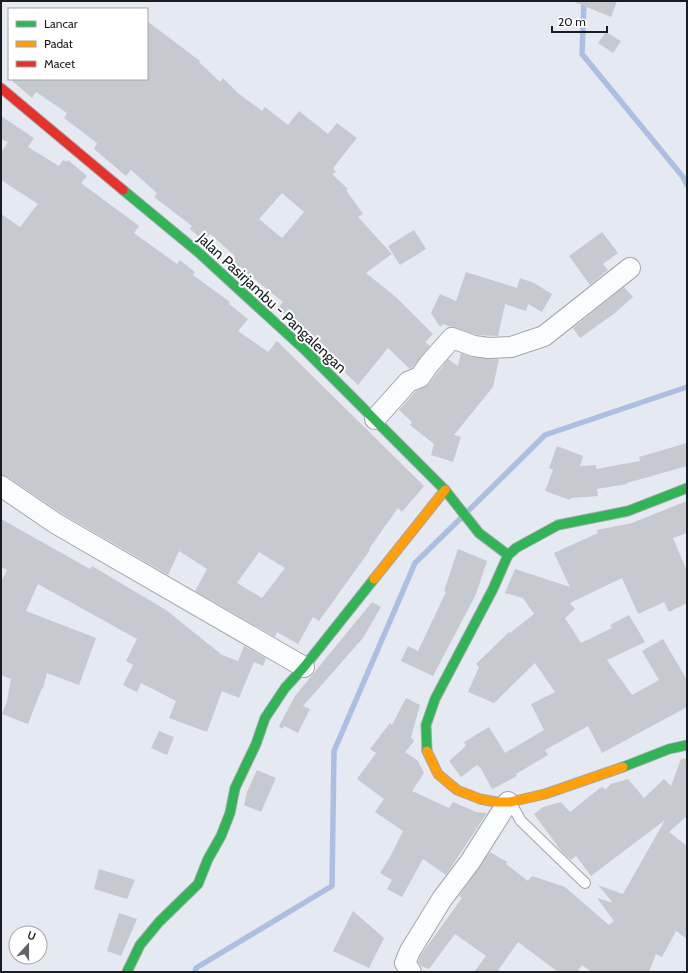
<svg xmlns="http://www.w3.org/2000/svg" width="688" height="973" font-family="Cabin,sans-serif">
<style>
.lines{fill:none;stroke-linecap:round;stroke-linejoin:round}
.stream{stroke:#acbfe2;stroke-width:5.5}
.building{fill:#c6c9cf;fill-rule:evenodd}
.lane-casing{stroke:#a3a6ac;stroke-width:12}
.street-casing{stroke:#a3a6ac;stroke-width:22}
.fast-casing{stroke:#a3a6ac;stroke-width:11}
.slow-casing{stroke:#a3a6ac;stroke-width:11}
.jam-casing{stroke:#a3a6ac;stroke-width:11}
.lane{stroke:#fbfcfd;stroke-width:10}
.street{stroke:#fbfcfd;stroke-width:20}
.fast{stroke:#30b455;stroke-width:9}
.slow{stroke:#ff9f0a;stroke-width:9}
.jam{stroke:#e5322d;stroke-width:9}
.labels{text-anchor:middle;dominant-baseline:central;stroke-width:4;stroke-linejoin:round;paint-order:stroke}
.street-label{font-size:15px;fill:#191c21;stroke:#fff}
</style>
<rect width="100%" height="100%" fill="#e5e9f1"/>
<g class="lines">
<!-- stream -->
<g class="stream">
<polyline points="584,1 582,54 683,177 687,185"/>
<polyline points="468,511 545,435 687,387"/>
<polyline points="195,972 196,968 332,886 334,751 415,563 462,517"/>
</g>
</g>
<!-- building -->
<g class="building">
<polygon points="572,1 617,1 611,17"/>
<path d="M147,21L200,61L199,62L220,82L223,78L239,94L262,111L265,107L288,125L299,111L328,134L337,123L357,138L333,168L336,172L332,174L348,189L346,190L363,214L358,217L392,254L366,273L397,298L433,334L425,342L430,346L412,368L410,369L388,348L358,385L278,308L283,302L247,273L244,278L229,264L235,256L210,234L204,241L190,229L192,226L154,197L157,193L131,170L126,176L94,149L97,143L64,118L67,113L36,92L32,98L10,79H147ZM282,193L304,212L282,238L259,219Z"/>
<polygon points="606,32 621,41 613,53 598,43"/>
<path d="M1,116L34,138L28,147L59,166L63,160L67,162L68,160L87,176L81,183L139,226L134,233L177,264L180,260L195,272L193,275L230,302L229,304L248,319L238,331L268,352L277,341L424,486L402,512L398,508L369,549L370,550L319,621L313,617L298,644L277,632L275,637L195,591L207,569L179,551L168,575L61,513L8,477L1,475V214L20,227L38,204L1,180V153L8,142L1,139ZM259,552L285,568L262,598L237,583Z"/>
<polygon points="414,230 426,249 400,265 388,246"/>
<polygon points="602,232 618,253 603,264 608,270 590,285 569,256"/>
<polygon points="466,272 517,288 520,278 534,283 552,294 542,312 528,304 526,311 505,304 498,336 477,335 443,324 440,327 431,313 440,294 456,301"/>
<polygon points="624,287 633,297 615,313 580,338 573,328"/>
<polygon points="461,353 472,357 499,359 493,387 454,435 461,437 453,462 431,455 434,444 410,425 412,422 399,410 415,392 429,384 448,359 458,366"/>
<polygon points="687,443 687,466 627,483 627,484 597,489 598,496 571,498 570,500 545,491 553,470 549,468 557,446 583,456 580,466 596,465 596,469 640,461 639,457"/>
<polygon points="687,501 687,533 673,538 687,571 687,603 669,612 664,602 638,614 622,578 570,603 575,609 565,618 581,643 612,628 610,625 629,615 645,642 607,660 632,695 659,680 642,651 663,639 687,680 687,707 602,753 588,726 545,750 548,755 516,774 517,776 492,789 480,767 479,767 477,765 461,777 449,761 466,746 464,742 489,727 505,753 544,730 531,704 555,692 535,663 494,703 468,692 479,667 476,664 509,632 510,633 534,614 523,598 505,593 515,569 570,587 554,553 598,533 597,530 632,523"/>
<polygon points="1,519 90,569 92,566 166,610 222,655 238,661 244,646 266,658 263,666 254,662 239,698 222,691 207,732 169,718 176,701 141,683 137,692 123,685 133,665 126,661 137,639 38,584 26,611 96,638 79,685 47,673 43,689 42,688 28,724 2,714 7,701 11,679 1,675 1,582 7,570 1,567"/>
<polygon points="458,549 487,561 476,594 433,676 401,661 408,646 418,651 446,592 444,591"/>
<polygon points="372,602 381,607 363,638 303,706 310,709 298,733 284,726 282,729 279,726 295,696"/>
<polygon points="406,698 420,705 411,737 414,741 405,752 418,761 424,773 412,791 449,808 453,802 476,812 487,813 446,875 423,859 402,897 387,889 392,880 380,873 390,857 403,831 375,812 384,799 357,779 376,753 370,749 390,723 392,725"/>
<polygon points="159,731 174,737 167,755 151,748"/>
<polygon points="687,758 687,816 669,832 687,846 687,939 676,931 662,957 656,954 649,972 592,972 582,965 577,972 558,972 518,942 497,972 474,972 486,956 455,934 429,969 421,966 418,962 420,956 462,898 459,896 490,852 507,862 506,864 528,881 532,876 565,887 609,925 614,921 597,898 613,903 598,885 623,894 665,820 591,876 576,856 571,860 562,852 534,814 543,807 561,802 570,812 600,788 603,787 605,790 611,784 628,779 644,798 664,779 671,786 681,759"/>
<polygon points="257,770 276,778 261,812 244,805 247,792"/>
<polygon points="99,869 135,880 127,899 94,889"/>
<polygon points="353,911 384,938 369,968 333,951"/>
<polygon points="119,913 137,919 121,956 107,951"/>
</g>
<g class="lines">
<!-- lane casing -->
<g class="lane-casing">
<polyline id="lane" points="510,802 521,821 585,883"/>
</g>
<!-- street casing -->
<g class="street-casing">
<g id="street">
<polyline points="375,419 408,382 420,377 429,364 452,338 474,346 489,348 511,347 544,336 630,268"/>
<polyline points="1,486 55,523 304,667"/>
<polyline points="411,972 405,963 410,951 442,899 470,862 508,802"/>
</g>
</g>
<!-- fast casing -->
<g class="fast-casing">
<g id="fast">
<polyline points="123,190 198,252 306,351 445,490 479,533 508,555"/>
<polyline points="427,751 426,725 435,699 493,589 508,555 516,548 558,525 628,511 687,488"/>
<polyline points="623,767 669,749 687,745"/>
<polyline points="127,972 140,945 159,922 198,884 208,859 221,836 230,813 235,788 256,744 265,718 285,688 304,667 374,579"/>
</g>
</g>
<!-- slow casing -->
<g class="slow-casing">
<g id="slow">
<polyline points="374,579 445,490"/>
<polyline points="427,751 438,774 457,790 480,799 496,802 510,802 545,794 623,767"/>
</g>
</g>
<!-- jam casing -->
<g class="jam-casing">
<polyline id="jam" points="1,88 123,190"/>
</g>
<!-- lane -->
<use href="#lane" class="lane"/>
<!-- street -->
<use href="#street" class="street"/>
<!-- fast -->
<use href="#fast" class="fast"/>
<!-- slow -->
<use href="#slow" class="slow"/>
<!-- jam -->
<use href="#jam" class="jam"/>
</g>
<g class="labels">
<!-- street labels -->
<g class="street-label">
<text transform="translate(272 303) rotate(43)">Jalan Pasirjambu - Pangalengan</text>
</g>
</g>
<!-- border -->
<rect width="688" height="973" fill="none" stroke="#191c21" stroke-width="4"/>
<!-- legend -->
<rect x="8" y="8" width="140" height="72" fill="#ffffff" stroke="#a3a4a6"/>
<rect x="16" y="21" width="20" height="6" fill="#30b455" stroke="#a3a4a6"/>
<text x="44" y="28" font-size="12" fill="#191c21">Lancar</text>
<rect x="16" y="41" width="20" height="6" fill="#ff9f0a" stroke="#a3a4a6"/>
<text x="44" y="48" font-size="12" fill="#191c21">Padat</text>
<rect x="16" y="61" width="20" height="6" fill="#e5322d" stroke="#a3a4a6"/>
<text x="44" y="68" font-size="12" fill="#191c21">Macet</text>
<!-- north arrow -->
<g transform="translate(28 945) rotate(21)"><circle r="19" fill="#ffffff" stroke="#a3a4a6"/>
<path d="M0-3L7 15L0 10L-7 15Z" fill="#60646a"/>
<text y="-6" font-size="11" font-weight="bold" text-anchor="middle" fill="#191c21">U</text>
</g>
<!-- scale -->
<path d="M552 26v6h55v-6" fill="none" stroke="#191c21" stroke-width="2"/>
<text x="558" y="26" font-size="12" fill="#191c21" stroke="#ffffff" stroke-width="3" paint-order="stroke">20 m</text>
</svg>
